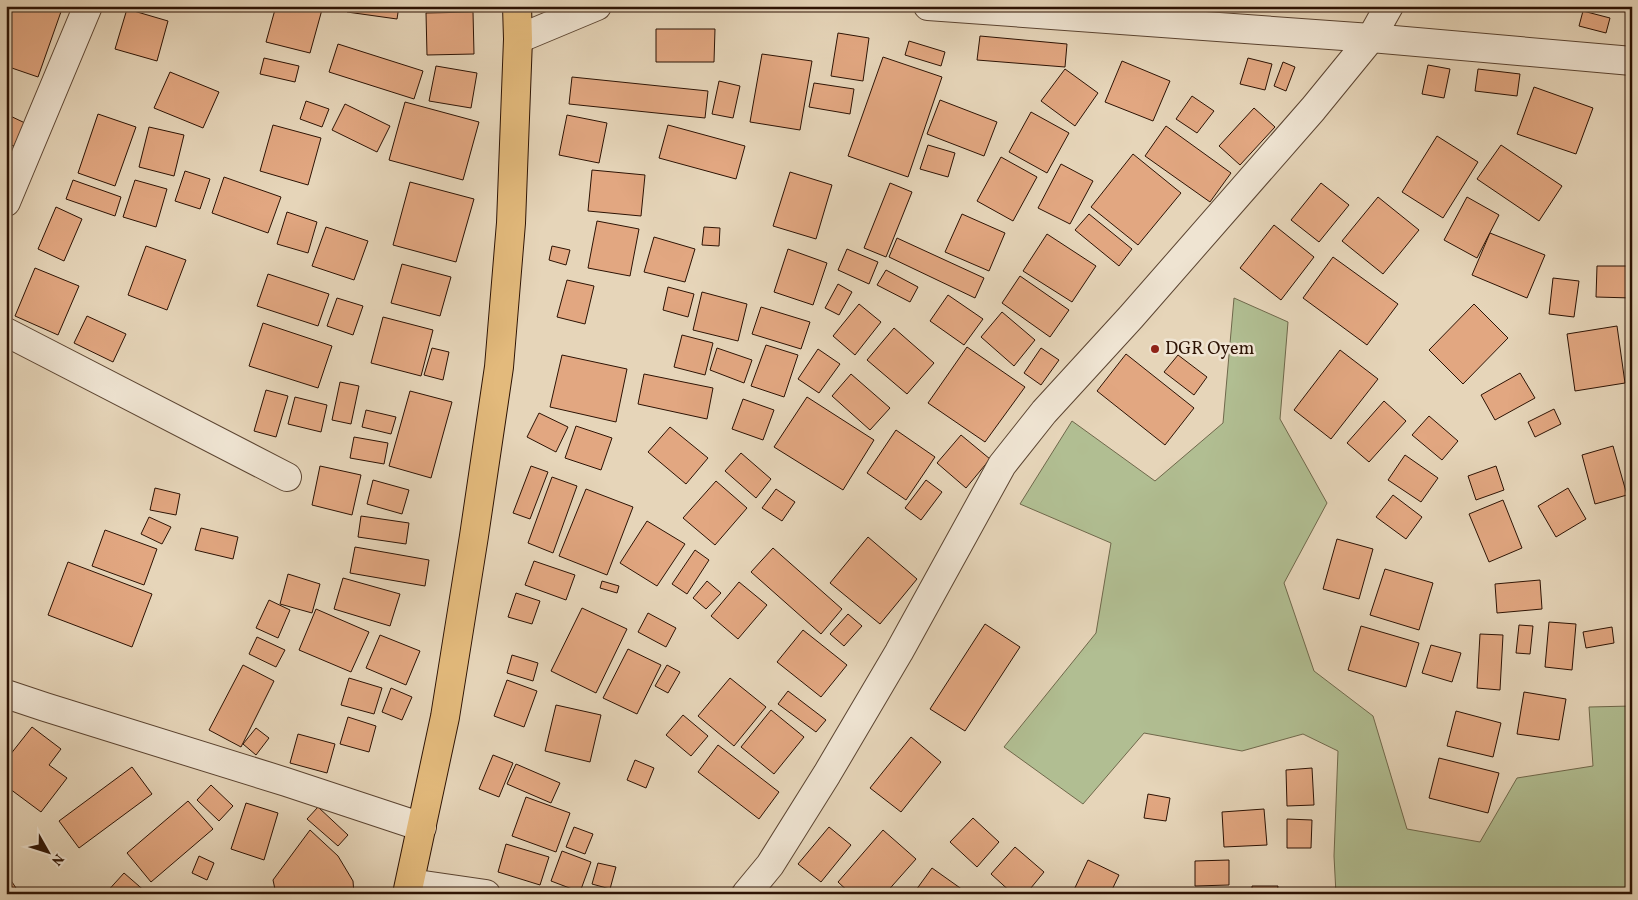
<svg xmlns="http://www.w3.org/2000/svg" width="1638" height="900" font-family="Vollkorn,serif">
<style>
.green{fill:#b1be92;stroke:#6f684b}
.building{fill:#e2a781;stroke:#2d1304}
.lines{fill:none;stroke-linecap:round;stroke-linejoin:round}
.minor-casing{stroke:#5b4431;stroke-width:30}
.major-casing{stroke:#2d1304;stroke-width:30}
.minor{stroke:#efe4d2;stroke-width:28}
.major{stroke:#e3ba7c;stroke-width:28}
.poi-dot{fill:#8f2418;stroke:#efe4d2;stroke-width:2}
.labels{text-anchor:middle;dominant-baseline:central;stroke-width:5;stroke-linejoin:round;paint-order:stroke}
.poi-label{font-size:18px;fill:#2d1304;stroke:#efe4d2;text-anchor:start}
</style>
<rect width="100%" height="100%" fill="#e6d5b9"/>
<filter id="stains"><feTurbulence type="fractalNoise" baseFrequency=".004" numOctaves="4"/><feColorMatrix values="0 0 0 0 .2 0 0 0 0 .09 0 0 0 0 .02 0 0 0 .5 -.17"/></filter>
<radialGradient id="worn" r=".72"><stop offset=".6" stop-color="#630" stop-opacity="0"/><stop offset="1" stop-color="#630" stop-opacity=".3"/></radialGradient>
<!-- green -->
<polygon class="green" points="1234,298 1288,322 1280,419 1327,503 1284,583 1314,671 1373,716 1407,829 1480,842 1517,778 1593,766 1589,707 1632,706 1632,894 1336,894 1334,856 1338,751 1303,734 1242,751 1144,733 1083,804 1004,747 1096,633 1111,543 1020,504 1072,421 1155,481 1223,423"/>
<!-- building -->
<g class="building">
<polygon points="6,6 63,6 38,77 6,66"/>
<polygon points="276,6 323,6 310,53 266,42"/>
<polygon points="347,6 399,6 397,19 347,12"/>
<polygon points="127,9 168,21 157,61 115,49"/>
<polygon points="1583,11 1610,18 1606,33 1579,26"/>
<polygon points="473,12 474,54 427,55 426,13"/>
<polygon points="656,29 715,29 714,62 656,62"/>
<polygon points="838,33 869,38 863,81 831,76"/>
<polygon points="980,36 1067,44 1065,67 977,60"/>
<polygon points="909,41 945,52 941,66 905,55"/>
<polygon points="338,44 423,71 414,99 329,72"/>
<polygon points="762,54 812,61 800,130 750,122"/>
<polygon points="883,57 942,77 908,177 848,156"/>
<polygon points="264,58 299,66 295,82 260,74"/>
<polygon points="1248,58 1272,64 1265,90 1240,84"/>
<polygon points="1122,61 1170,81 1153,121 1105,102"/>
<polygon points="1283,62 1295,67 1286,91 1274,86"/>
<polygon points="1428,65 1450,69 1444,98 1422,94"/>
<polygon points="436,66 477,73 471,108 429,101"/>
<polygon points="1065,69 1098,93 1075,126 1041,101"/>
<polygon points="1478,69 1520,74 1517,96 1475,91"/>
<polygon points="170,72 219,92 203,128 154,108"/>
<polygon points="572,77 708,91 705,118 569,104"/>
<polygon points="719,81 740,86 733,118 712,114"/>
<polygon points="814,83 854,89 850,114 809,107"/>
<polygon points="1534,87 1593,108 1576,154 1517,134"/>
<polygon points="1192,96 1214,111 1197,133 1176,119"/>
<polygon points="940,100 997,122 984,156 927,134"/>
<polygon points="306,101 329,109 322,127 300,119"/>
<polygon points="405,102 479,122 463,180 389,160"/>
<polygon points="345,104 390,126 377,152 332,130"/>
<polygon points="1254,108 1275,127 1240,165 1219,146"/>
<polygon points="1031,112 1069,133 1047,173 1009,152"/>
<polygon points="6,114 25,123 14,146 6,143"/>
<polygon points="98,114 136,127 115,186 78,173"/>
<polygon points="567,115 607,123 599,163 559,155"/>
<polygon points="273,125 321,138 308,185 260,171"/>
<polygon points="668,125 745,146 736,179 659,158"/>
<polygon points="1166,126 1231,173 1210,202 1145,156"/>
<polygon points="149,127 184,135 174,176 139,167"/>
<polygon points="1437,136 1478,162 1443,218 1402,192"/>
<polygon points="928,145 955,153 948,177 920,169"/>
<polygon points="1501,145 1562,186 1539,221 1477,179"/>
<polygon points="1133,154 1181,193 1138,245 1091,207"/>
<polygon points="1001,157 1037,177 1013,221 977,201"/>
<polygon points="1061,164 1093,181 1070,224 1038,208"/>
<polygon points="592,170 645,175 641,216 588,211"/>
<polygon points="185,171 210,179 200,209 175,201"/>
<polygon points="790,172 832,185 816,239 773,226"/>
<polygon points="224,177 281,197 268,233 212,213"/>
<polygon points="73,180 121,197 115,216 66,199"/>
<polygon points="135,180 167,189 156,227 123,217"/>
<polygon points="410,182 474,199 456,262 393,245"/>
<polygon points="890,183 912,192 886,257 864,248"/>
<polygon points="1321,183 1349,205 1319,242 1291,220"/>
<polygon points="1378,197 1419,230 1383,274 1342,241"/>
<polygon points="1467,197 1499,215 1477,258 1444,240"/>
<polygon points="56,207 82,219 64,261 38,249"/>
<polygon points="287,212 317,222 308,253 277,244"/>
<polygon points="962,214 1005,233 989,271 945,252"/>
<polygon points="1089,214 1132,249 1119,266 1075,230"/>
<polygon points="597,221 639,229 630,276 588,268"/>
<polygon points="1274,225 1314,257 1281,300 1240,268"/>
<polygon points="326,227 368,241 354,280 312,266"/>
<polygon points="704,227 720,228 719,246 702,245"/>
<polygon points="1490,233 1545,255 1527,298 1472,275"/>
<polygon points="1047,234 1096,266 1072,302 1023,271"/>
<polygon points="654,237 695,249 685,282 644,272"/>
<polygon points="897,238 984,278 975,298 889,257"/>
<polygon points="146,246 186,260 167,310 128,295"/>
<polygon points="552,246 570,250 566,265 549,260"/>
<polygon points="788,249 827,263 813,305 774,292"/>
<polygon points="847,249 878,262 869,284 838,270"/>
<polygon points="1333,257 1398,304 1367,345 1303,298"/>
<polygon points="402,264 451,277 440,316 391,303"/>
<polygon points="1597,266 1632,266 1632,298 1596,297"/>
<polygon points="35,268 79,286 58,335 15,316"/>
<polygon points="886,270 918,287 910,302 877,285"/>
<polygon points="268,274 329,294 318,326 257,306"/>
<polygon points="1020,276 1069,310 1050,337 1002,303"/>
<polygon points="1553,278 1579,281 1574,317 1549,314"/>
<polygon points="567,280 594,286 585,324 557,317"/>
<polygon points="838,284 852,292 839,315 825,308"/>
<polygon points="668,287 694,294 688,317 663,310"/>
<polygon points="702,292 747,304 738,341 693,330"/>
<polygon points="948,295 983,319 964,345 930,321"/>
<polygon points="337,298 363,306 353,335 327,326"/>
<polygon points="859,304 881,322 855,355 833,336"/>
<polygon points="1474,304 1508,338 1463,384 1429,350"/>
<polygon points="761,307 810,322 801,349 752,334"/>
<polygon points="1002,312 1035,340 1014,366 981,337"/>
<polygon points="87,316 126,334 113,362 74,343"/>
<polygon points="383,317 433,330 421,376 371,363"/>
<polygon points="263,323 332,346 318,388 249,366"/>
<polygon points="1617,326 1625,383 1575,391 1567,334"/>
<polygon points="894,328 934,363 907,394 867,360"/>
<polygon points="682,335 713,343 705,375 674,367"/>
<polygon points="766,345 798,355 784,397 751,386"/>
<polygon points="967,347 1025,387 985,442 928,403"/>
<polygon points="432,348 449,352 443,380 424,375"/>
<polygon points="717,348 752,360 744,383 710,370"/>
<polygon points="1041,348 1059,360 1041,385 1024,373"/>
<polygon points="818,349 840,364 819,393 798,379"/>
<polygon points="1340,350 1378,379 1331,439 1294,410"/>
<polygon points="1126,354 1194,408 1165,445 1097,391"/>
<polygon points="562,355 627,369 616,422 550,407"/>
<polygon points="1178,355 1207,377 1194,395 1164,372"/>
<polygon points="1520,373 1535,398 1495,420 1481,395"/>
<polygon points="644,374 713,388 707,419 638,404"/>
<polygon points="851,374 890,408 870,430 832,396"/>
<polygon points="340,382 359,386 351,424 332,420"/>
<polygon points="266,390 288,396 276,437 254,431"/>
<polygon points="410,391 452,402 431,478 389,466"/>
<polygon points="295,397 327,405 321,432 288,424"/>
<polygon points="807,397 874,440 843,490 774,447"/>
<polygon points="743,399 774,410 763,440 732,429"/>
<polygon points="1384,401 1406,421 1369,462 1347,443"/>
<polygon points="1554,409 1561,424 1535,437 1528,422"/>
<polygon points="366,410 396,417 391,434 362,427"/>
<polygon points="539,413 568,427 556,452 527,437"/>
<polygon points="1429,416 1458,441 1442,460 1412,435"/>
<polygon points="576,426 612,438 601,470 565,458"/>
<polygon points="670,427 708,458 686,484 648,452"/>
<polygon points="896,430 935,457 906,500 867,473"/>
<polygon points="961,435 990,459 966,488 937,463"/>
<polygon points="354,437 388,443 384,464 350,458"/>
<polygon points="1613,446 1627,495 1595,504 1582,455"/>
<polygon points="741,453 771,479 756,498 725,471"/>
<polygon points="1405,455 1438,478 1421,502 1388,480"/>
<polygon points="320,466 361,475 352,515 312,505"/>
<polygon points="531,466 548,472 530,519 513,513"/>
<polygon points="1496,466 1504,490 1476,500 1468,476"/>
<polygon points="552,477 577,486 553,553 528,543"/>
<polygon points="373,480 409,490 402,514 367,504"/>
<polygon points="926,480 942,492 921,520 905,508"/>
<polygon points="716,481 747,508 715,545 683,518"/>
<polygon points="155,488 180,494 176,515 150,510"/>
<polygon points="1568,488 1586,519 1556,537 1538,506"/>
<polygon points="586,489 633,507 607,575 559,556"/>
<polygon points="776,489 795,502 782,521 762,508"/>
<polygon points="1393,495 1422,517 1406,539 1376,517"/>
<polygon points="1503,500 1522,548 1489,562 1469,514"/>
<polygon points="361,516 409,523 406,544 358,537"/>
<polygon points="149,517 171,527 162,544 141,534"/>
<polygon points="647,521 685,544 657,586 620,563"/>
<polygon points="201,528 238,537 233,559 195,550"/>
<polygon points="105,530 157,549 144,585 92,566"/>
<polygon points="868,537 917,579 880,624 830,583"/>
<polygon points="1337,539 1373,549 1359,599 1323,589"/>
<polygon points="355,547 429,560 425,586 350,573"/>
<polygon points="773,548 842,609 821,634 751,572"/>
<polygon points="695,550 709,560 687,594 672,584"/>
<polygon points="534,561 575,575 566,600 525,585"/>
<polygon points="68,562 152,594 132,647 48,615"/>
<polygon points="1385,569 1433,583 1419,630 1370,615"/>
<polygon points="288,574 320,584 312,613 280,604"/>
<polygon points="343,578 400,594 390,626 334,609"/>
<polygon points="1540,580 1542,609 1497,613 1495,584"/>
<polygon points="602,581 619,586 617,593 600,588"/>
<polygon points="707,581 721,593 706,609 693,598"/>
<polygon points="739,582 767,605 738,639 711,616"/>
<polygon points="516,593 540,601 532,624 508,617"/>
<polygon points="269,600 290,610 278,638 256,628"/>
<polygon points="582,608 627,629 596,693 551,671"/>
<polygon points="316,609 369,632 351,672 299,650"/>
<polygon points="648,613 676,628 666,647 638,632"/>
<polygon points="848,614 862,626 844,646 830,634"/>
<polygon points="1549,622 1576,624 1572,670 1545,667"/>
<polygon points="985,624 1020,647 965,731 930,709"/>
<polygon points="1519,625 1533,626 1530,654 1516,653"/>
<polygon points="1361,626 1419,643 1406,687 1348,670"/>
<polygon points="1612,627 1614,643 1586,648 1583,632"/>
<polygon points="803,630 847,665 821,697 777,662"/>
<polygon points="1480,634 1503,635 1500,690 1477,688"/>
<polygon points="380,635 420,651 406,685 366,668"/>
<polygon points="257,637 285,650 276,667 249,654"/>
<polygon points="1431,645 1461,653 1452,682 1422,673"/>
<polygon points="628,649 661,665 637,714 603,698"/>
<polygon points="512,655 538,663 533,681 507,673"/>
<polygon points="243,665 274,681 241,747 209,730"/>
<polygon points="667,665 680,672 668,693 655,686"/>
<polygon points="349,678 382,688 374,714 341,705"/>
<polygon points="730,678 766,707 734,746 698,716"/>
<polygon points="507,680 537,691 524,727 494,716"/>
<polygon points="391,688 412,697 402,720 382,712"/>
<polygon points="788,691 826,720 816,732 778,704"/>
<polygon points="1524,692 1566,699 1559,740 1517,734"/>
<polygon points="556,705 601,715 590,762 545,751"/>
<polygon points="771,710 804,737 774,774 741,747"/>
<polygon points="1456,711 1501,723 1493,757 1447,746"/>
<polygon points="683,715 708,736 691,756 666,735"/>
<polygon points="348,717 376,726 369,752 340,744"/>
<polygon points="32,727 61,749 49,765 67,778 41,812 6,786 6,760"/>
<polygon points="256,728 269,738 256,755 243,744"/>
<polygon points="298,734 335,744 327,773 290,763"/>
<polygon points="911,737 941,762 901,812 870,788"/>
<polygon points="718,745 779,792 759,819 698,772"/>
<polygon points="493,755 513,763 499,797 479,789"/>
<polygon points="1439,758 1499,773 1488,813 1429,798"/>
<polygon points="635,760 654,768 646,788 627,780"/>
<polygon points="516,764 560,783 551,803 507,784"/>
<polygon points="132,767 152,794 79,848 59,821"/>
<polygon points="1312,768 1314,805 1287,806 1286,770"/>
<polygon points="211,785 233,806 219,821 197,800"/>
<polygon points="1148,794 1170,798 1166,821 1144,818"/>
<polygon points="526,797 570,813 556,852 512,836"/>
<polygon points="188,801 213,829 151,882 127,853"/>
<polygon points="246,803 278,813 264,860 231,849"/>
<polygon points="318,807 348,835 338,846 307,819"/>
<polygon points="1264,809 1267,845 1224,847 1222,812"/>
<polygon points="973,818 999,842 977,867 950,842"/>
<polygon points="1287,819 1312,820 1311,848 1287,848"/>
<polygon points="574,827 593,834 585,854 566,847"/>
<polygon points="829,827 851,845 821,882 798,864"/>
<polygon points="310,830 338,856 353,881 354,894 276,894 273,880"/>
<polygon points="883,830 916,859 885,894 851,894 838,882"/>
<polygon points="506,844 549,857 540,885 498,872"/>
<polygon points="1015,847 1044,872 1026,894 1013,894 991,874"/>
<polygon points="562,851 591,862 580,892 551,881"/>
<polygon points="199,856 214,863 207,880 192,873"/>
<polygon points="1088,860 1119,875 1110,894 1072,894"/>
<polygon points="1229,860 1229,885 1195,886 1195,861"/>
<polygon points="598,863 616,867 610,889 592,884"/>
<polygon points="932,868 963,890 961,894 921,894 916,890"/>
<polygon points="6,873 20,894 6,894"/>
<polygon points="124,873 147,893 146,894 105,894"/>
<polygon points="1252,886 1278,886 1277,894 1252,894"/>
</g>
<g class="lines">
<!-- minor casing -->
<g class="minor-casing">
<g id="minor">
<polyline points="928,6 1371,38 1632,61"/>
<polyline points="518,39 597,6"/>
<polyline points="6,202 88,6"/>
<polyline points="6,332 287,477"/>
<polyline points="6,694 45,707 286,782 422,827"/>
<polyline points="410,883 486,894"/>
<polyline points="746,894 770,865 827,774 899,652 1002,465 1044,412 1131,317 1313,109 1371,38 1389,6"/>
</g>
</g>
<!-- major casing -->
<g class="major-casing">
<polyline id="major" points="407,894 445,717 474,536 499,367 511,223 518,39 517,6"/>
</g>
<!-- minor -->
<use href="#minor" class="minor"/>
<!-- major -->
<use href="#major" class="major"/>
</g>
<!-- markers -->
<circle class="poi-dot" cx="1155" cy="349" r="5"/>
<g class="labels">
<!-- poi labels -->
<g class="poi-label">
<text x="1165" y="349">DGR Oyem</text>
</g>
</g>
<!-- margin -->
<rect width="1638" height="900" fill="none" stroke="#e6d5b9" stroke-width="25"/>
<rect x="8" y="8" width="1623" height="885" fill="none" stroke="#2d1304" stroke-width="2.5"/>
<rect x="12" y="12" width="1613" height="875" fill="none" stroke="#2d1304"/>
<!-- north arrow -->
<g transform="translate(48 852) rotate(129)" stroke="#efe4d2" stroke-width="4" paint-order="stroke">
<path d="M0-4L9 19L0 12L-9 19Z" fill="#2d1304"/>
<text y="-8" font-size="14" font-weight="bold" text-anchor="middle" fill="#2d1304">N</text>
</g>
<rect width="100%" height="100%" filter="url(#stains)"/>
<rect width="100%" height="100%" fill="url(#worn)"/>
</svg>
